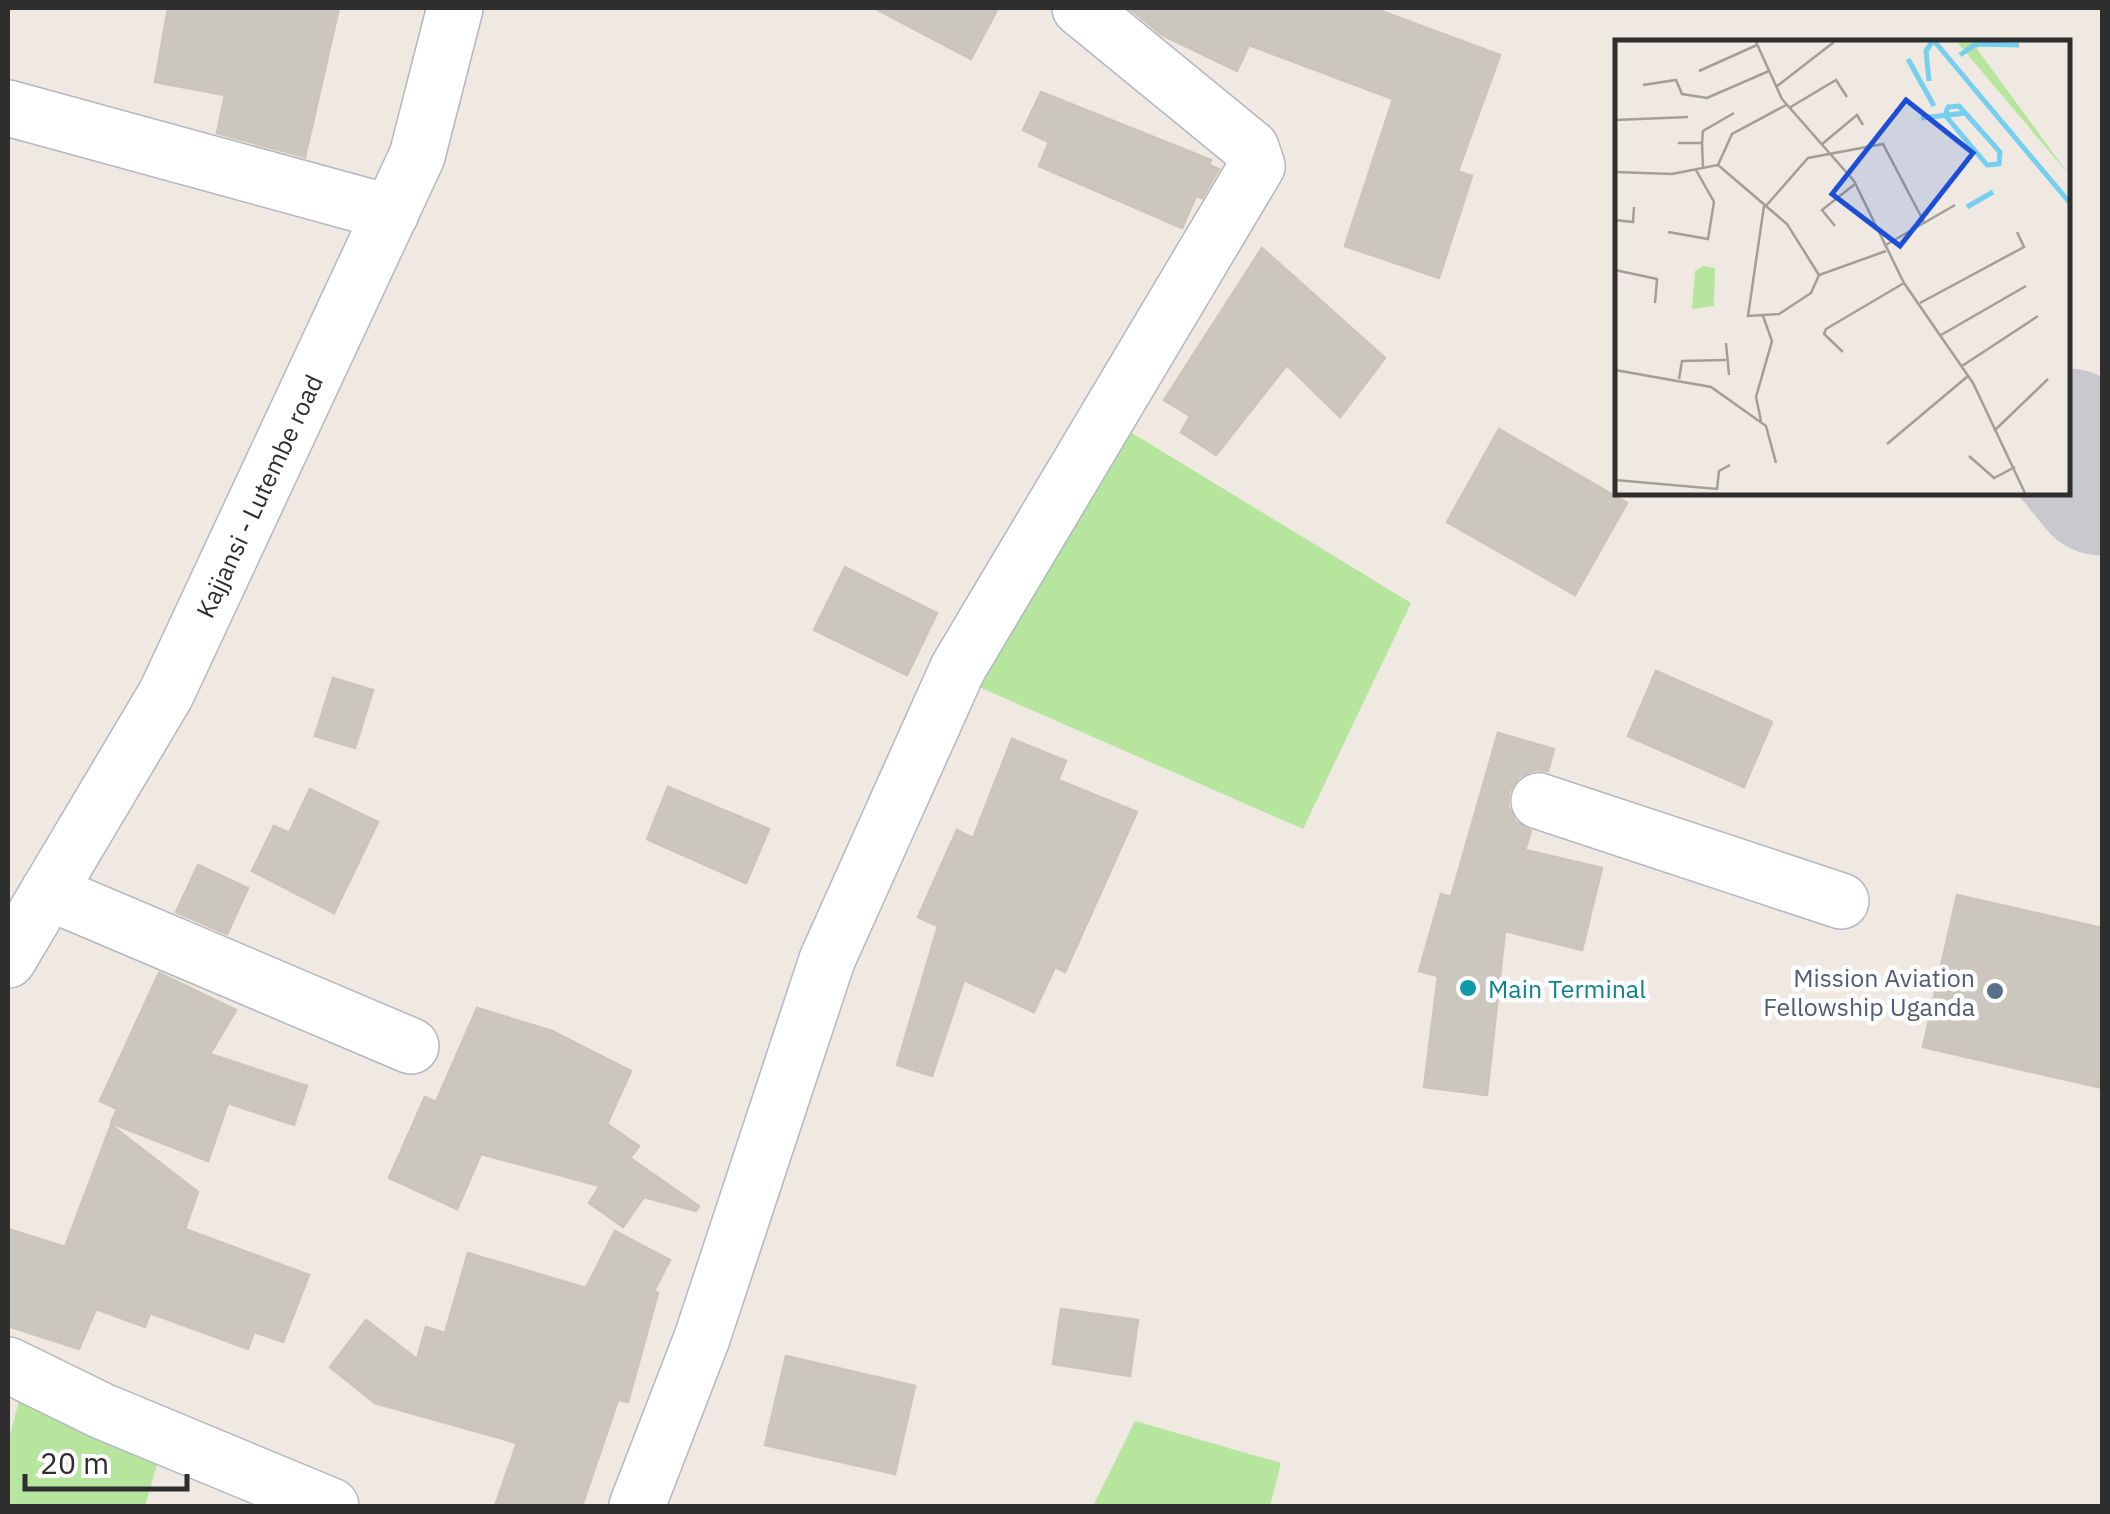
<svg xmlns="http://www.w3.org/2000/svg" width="2110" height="1514" font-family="'IBM Plex Sans',sans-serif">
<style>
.green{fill:#b6e59e}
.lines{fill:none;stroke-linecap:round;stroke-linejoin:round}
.taxiway{stroke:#c9c8cc;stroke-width:145}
.building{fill:#cbc7bf;stroke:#cbc5ba;stroke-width:2.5}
.minor-casing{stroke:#b4b7c1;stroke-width:58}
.minor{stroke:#fff;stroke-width:55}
.culture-dot{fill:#0f9aa8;stroke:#fff;stroke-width:4}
.service-dot{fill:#5c6f8a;stroke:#fff;stroke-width:4}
.labels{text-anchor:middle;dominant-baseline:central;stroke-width:9;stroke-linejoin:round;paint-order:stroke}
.street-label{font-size:25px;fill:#2e2e2e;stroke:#fff}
.service-label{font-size:25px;fill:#4e5e75;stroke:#fff;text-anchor:end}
.culture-label{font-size:25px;fill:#0d838f;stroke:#fff;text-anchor:start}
.inset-river{fill:none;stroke:#75cff0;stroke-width:5}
.inset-road{fill:none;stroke:#a29e99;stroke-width:2.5}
.view{fill:#1d4ed8;fill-opacity:0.15;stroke:#1d4ed8;stroke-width:5}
.inset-edge{fill:none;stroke:#2e2e2e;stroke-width:5}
</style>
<rect width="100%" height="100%" fill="#efe9e1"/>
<!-- green -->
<g class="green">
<polygon points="1127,430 1411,603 1303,829 970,683"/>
<polygon points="20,1397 158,1461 145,1506 8,1506 8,1442"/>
<polygon points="1135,1421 1281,1463 1270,1506 1093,1506"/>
</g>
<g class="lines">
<!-- taxiway -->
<polyline class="taxiway" points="2068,441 2102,483"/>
</g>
<!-- building -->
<g class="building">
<polygon points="168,8 339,8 305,157 217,133 225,95 155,82"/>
<polygon points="874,8 998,8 971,59"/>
<polygon points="1129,8 1373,8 1500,55 1458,171 1472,176 1439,278 1345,246 1393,99 1249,45 1237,71 1162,35"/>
<polygon points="1041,92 1211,160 1209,165 1219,169 1202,198 1196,196 1182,228 1039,166 1049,142 1023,130"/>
<polygon points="1262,248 1385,358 1340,417 1287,365 1216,455 1181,432 1190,416 1164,400"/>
<polygon points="1499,429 1627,503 1575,595 1447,522"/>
<polygon points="845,567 937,613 907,675 814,630"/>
<polygon points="1656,671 1772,722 1744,787 1628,736"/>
<polygon points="333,678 373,690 355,748 315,736"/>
<polygon points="1498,733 1554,749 1548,771 1534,770 1519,777 1509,792 1508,806 1515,821 1531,831 1525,850 1602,868 1582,950 1505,931 1487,1095 1424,1087 1438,976 1419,971 1441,894 1451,897"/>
<polygon points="1012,739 1066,761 1058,780 1137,812 1065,972 1055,967 1034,1012 964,980 932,1076 897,1065 938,926 918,917 957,830 973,838"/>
<polygon points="668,787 769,829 746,883 647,839"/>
<polygon points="310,789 378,822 334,913 252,871 274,826 289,833"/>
<polygon points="198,865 248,888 227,934 176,912"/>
<polygon points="1957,895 2102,928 2102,1088 1923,1047"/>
<polygon points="159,973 236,1010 210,1054 307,1086 294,1125 228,1103 208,1161 111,1123 117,1109 100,1101"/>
<polygon points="477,1008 552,1031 631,1071 607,1124 639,1146 630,1158 699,1206 696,1211 644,1197 623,1227 589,1203 600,1186 481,1154 457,1209 389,1178 425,1097 436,1102"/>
<polygon points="111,1125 198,1192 185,1229 309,1275 283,1342 254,1332 248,1349 150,1313 145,1327 96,1309 79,1349 8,1326 8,1229 65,1247"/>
<polygon points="615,1231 670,1260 654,1291 658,1293 628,1402 618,1400 582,1506 495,1506 517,1443 375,1403 330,1367 366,1320 417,1359 426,1327 445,1333 468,1253 586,1288"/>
<polygon points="1061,1309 1138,1320 1130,1376 1053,1364"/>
<polygon points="786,1356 915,1386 895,1474 765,1445"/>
</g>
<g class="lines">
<!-- minor casing -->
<g class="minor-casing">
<g id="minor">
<polyline points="8,108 391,213"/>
<polyline points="1539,801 1841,901"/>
<polyline points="48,892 411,1046"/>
<polyline points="8,960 166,694 417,156 455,8"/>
<polyline points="8,1365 102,1411 331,1506"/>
<polyline points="637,1506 702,1338 827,960 958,668 1257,166 1251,148 1080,8"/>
</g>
</g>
<!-- minor -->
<use href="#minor" class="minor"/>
</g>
<!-- markers -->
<circle class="culture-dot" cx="1468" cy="988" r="10"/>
<circle class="service-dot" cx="1995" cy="991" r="10"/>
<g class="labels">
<!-- street labels -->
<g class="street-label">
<text transform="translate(259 496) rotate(-65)">Kajjansi - Lutembe road</text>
</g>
<!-- service labels -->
<g class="service-label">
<text x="1975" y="977">Mission Aviation<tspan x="1975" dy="29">Fellowship Uganda</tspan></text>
</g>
<!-- culture labels -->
<g class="culture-label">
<text x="1488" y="988">Main Terminal</text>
</g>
</g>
<!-- overview -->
<g transform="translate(1615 40)">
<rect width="455" height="455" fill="#efe9e1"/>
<path d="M342,2H366L362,9L455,136ZM88,226L100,228L99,266L77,269L80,231Z" fill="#b6e59e"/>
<path class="inset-river" d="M320,2L455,163M345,15L361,4L404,5M293,19L319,66M314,41L311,11L317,2M344,66L385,112L384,124L372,125L330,75L333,67ZM306,78L351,73M352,167L378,152"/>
<path class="inset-road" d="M141,2L167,59L239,141L289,243L358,343L410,453M84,31L142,5M28,45L61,40L67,54L92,58L154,31M161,47L219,2M174,68L221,40L232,57M0,80L73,77M63,103H87L88,128M87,103L88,91L119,73M206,105L242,75L248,85M103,125L172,184L204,235M0,132L57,134L103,125L117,94L171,65M149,166L133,276L164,274L196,253L204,235L271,211M150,167L193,118L268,104L310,184M0,180L18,182L19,167M220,186L207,170L240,144M53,192L93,199L99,162L81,130M269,206L340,165M0,230L42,239L40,263M305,263L409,207L402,192M326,295L411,246M111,303L114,335M228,312L209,294L211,289L289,243M347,326L423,276M0,330L96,347L151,386L161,423M64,339L67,321L111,320M146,381L141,357L157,301L148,276M379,391L433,339M272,404L353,336M354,416L379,438L400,427M0,440L102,449L104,431L115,425"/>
<path class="view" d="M291,60L358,113L285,206L217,154Z"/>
<rect width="455" height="455" class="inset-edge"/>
</g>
<!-- border -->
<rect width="2110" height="1514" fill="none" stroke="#2e2e2e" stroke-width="20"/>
<!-- scale -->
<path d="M25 1474v15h162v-15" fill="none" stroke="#2e2e2e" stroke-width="5"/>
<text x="40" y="1474" font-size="30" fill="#2e2e2e" stroke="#ffffff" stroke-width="8" paint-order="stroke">20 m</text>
</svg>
